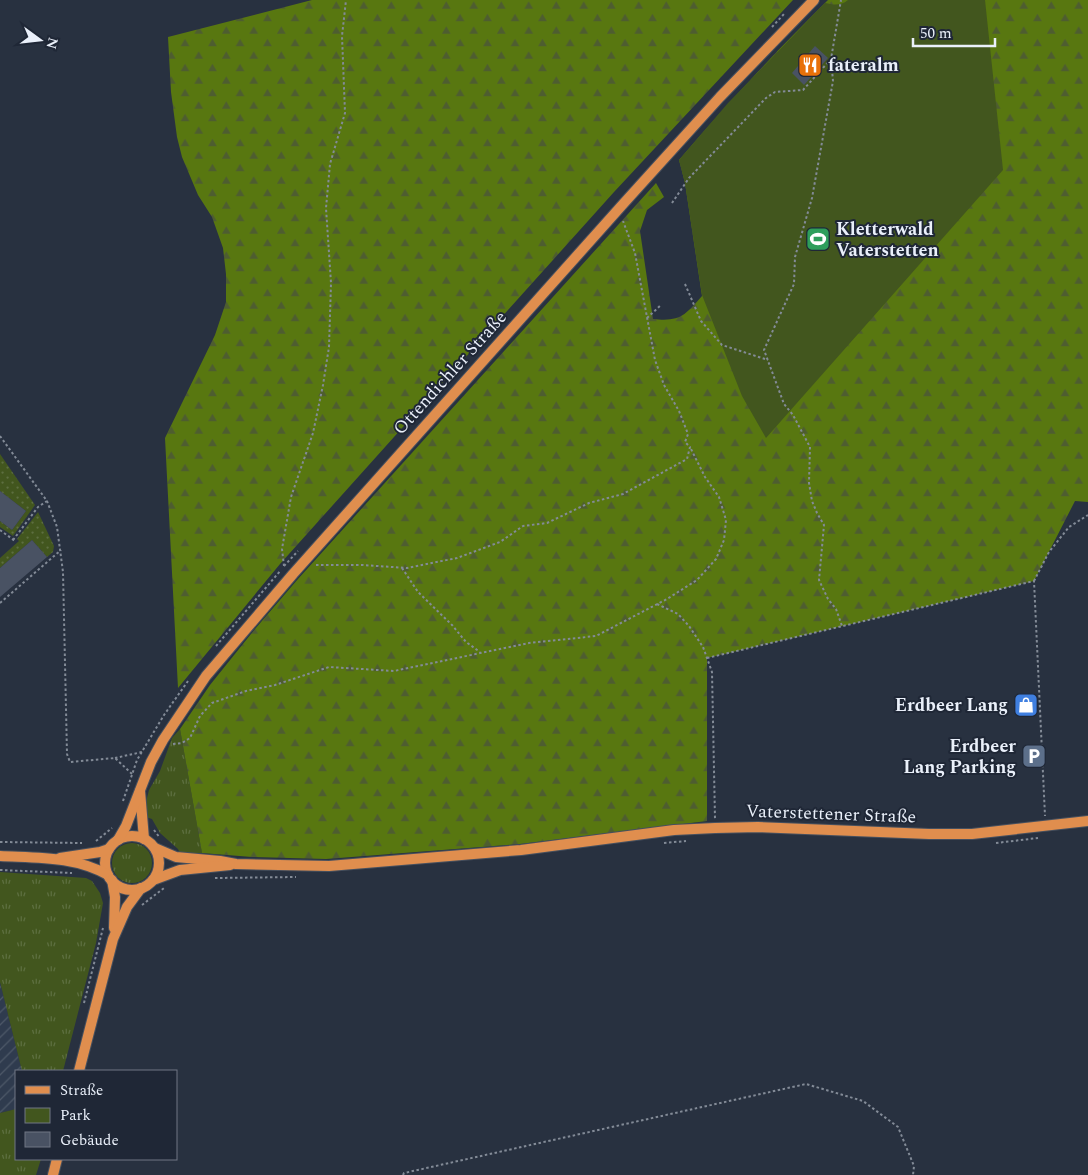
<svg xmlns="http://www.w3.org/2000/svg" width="1088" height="1175" font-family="Spectral,serif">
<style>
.industrial{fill:url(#industrial-furrows)}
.grass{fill:url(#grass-tufts)}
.forest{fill:url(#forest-firs)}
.park{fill:#42561e}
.garden{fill:url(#garden-dots)}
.building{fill:#495263}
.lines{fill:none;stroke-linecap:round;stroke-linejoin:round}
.secondary-casing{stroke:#47505e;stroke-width:12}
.path{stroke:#838b97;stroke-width:2;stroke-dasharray:2.5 2.5;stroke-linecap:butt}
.secondary{stroke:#e08e4e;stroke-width:10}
.labels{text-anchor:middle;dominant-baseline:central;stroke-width:4;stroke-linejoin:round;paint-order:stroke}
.poi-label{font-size:18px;font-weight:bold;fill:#eaf0fa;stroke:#1f2736;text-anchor:start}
.street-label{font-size:18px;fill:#eaf0fa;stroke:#1f2736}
</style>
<defs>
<pattern id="industrial-furrows" width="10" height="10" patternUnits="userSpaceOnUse" patternTransform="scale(1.25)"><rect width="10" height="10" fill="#2f3b4e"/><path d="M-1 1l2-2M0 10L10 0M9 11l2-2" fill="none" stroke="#4d5868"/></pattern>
<pattern id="grass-tufts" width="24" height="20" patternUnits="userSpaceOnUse" patternTransform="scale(1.25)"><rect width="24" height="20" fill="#42561e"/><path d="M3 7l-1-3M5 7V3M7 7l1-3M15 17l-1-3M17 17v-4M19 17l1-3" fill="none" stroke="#5d6f40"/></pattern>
<pattern id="forest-firs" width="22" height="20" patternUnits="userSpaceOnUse" patternTransform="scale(1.25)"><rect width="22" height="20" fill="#587710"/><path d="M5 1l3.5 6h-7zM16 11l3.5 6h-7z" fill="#4e5d30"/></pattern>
<pattern id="garden-dots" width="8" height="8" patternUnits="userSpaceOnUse" patternTransform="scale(1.25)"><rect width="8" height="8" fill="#42561e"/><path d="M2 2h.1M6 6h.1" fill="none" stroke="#5d6f40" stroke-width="1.8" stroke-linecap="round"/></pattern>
</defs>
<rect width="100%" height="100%" fill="#283140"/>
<!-- industrial -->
<polygon class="industrial" points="0,982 22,1071 16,1071 16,1109 0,1113"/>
<!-- grass -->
<g class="grass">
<polygon points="180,729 202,853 180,853 178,849 160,833 152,819 146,817 146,802 149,790 160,771 172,738"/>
<circle cx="132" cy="863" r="20"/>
<polygon points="0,872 86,878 92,881 100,893 103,903 96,943 63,1071 22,1071 0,982"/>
<polygon points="16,1109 16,1159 41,1159 36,1175 0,1175 0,1113"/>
</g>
<!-- forest -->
<g class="forest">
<polygon points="312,0 793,0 614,192 280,564 178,688 165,438 215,335 226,302 226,274 223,248 212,217 198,195 182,157 177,137 171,92 168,37"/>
<path d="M828,0H1088V502L1075,501L1034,581L707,658V821L520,844L326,859L252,857L202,853L180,729L210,685L255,629L298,579L656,183L664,197L647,210L640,231L653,319C681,322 685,315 702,296L685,183L679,160C727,104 776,51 828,0Z"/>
</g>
<!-- park -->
<path class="park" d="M848,0H985L1003,170L766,438L742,396L702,295L685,183L679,160L728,103L825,3C833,5 841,6 848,0Z"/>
<!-- garden -->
<g class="garden">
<polygon points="0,454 35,505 13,536 0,527 0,521 12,530 26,511 0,491"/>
<polygon points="38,512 54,546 53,552 47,557 32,540 0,568 0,558 19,541 17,539"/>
</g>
<!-- building -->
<g class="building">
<polygon points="815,46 828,58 804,85 792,73"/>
<polygon points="0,491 26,511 12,530 0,521"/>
<polygon points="32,540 47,557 0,597 0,568"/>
</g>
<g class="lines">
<!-- secondary casing -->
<g class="secondary-casing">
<g id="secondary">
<polyline points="140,791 144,839"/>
<circle cx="132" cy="863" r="27"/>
<polyline points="118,840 126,826 151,762 163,740 206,676 293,574 624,203 720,97 814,0"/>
<polyline points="155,848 176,857 220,861 236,864 329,866 521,850 674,830 715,828 758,827 929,834 972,834 1088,821"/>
<path d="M0,856C37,858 75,856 108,875"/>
<polyline points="60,858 100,852 109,849"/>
<polyline points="112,880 115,897 114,928"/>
<polyline points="153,880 180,870 230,865"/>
<polyline points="79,1071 113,939 127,907 141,888"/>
<polyline points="53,1175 57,1159"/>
</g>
</g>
<!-- path -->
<g class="path">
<polyline points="772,27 784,14"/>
<polyline points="831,59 833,81 812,198 795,257 794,284 764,350 784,404 793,415 810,447 809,483 812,501 817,513 824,525 819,580 828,599 836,609 842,626"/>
<polyline points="672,203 689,178 766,98 775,92 803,90 831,59 841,0"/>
<polyline points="685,284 701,321 722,345 768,360"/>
<polyline points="647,318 661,305"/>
<polyline points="0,436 47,501 57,527 63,572 67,754 70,762 115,758 132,774"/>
<polyline points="0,530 15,541"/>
<polyline points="13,540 38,507 47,501"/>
<polyline points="316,565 362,565 407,568 457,558 500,542 523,526 547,523 589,503 623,494 687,459 690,447 685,442 688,434 679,411 664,385 655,360 635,253 623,221"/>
<polyline points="284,566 298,551"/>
<polyline points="284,566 282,549 291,497 313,433 323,385 329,347 331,283 326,208 330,164 345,113 342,36 346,0"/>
<polyline points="402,568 418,592 452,625 466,642 480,652"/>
<polyline points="1034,581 1049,552 1069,527 1088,515"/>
<polyline points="0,603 61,550"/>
<polyline points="657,604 678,614 689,626 703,647 712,672 715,819"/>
<polyline points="216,646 281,570"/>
<polyline points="707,658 1034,581 1045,816"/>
<polyline points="173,744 182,743 190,738 200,716 212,703 246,691 275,685 329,667 394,671 529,643 596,636 667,599 697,580 716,559 724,540 726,520 719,497 705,477 690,447"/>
<polyline points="115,758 142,752"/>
<polyline points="123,801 137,760 164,715 188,681"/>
<polyline points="154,830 160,838"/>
<polyline points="96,841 112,828"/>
<polyline points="0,842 82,843"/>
<polyline points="664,843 686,841"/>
<polyline points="996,843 1038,838"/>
<polyline points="0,870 72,873"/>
<polyline points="215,878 296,877"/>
<polyline points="142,905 164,888"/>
<polyline points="84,1003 103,928"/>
<polyline points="403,1175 404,1173 806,1084 863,1101 898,1127 914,1166 913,1175"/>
</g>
<!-- secondary -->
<use href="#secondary" class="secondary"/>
</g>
<!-- icons -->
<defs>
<g id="restaurant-square" transform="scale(1.25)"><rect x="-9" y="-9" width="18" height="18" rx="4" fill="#e8710a" stroke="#1f2736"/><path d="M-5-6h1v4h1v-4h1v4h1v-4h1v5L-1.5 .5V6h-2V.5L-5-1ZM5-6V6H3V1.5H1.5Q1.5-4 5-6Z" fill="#fff"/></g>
<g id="stadium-square" transform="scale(1.25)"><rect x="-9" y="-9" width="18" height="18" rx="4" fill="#2e9e5b" stroke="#1f2736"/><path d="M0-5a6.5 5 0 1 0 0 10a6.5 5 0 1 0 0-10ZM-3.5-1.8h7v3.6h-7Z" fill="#fff"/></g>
<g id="shop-square" transform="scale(1.25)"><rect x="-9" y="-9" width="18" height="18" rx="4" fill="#3f7fe0" stroke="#1f2736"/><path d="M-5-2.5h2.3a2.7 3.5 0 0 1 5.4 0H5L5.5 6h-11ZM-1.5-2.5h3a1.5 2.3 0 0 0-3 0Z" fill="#fff"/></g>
<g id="parking-square" transform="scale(1.25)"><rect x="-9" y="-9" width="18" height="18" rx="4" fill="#5c6f8a" stroke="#1f2736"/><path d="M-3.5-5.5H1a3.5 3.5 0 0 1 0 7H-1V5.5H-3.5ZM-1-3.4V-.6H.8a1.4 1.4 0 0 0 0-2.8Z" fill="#fff"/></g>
</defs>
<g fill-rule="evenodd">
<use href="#restaurant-square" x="810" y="65"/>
<use href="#stadium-square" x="818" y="239"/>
<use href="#shop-square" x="1026" y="705"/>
<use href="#parking-square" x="1034" y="756"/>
</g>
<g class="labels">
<!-- poi labels -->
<g class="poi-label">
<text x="828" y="65">fateralm</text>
<text x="836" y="229">Kletterwald<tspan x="836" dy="21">Vaterstetten</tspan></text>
<text x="1008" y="705" text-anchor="end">Erdbeer Lang</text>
<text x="1016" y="746" text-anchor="end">Erdbeer<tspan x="1016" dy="21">Lang Parking</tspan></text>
</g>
<!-- street labels -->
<g class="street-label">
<text transform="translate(450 373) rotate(-48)">Ottendichler Straße</text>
<text transform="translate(831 814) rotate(2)">Vaterstettener Straße</text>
</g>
</g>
<!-- legend -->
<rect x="15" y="1070" width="162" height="90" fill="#1f2736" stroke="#707784"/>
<rect x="25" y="1086" width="25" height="8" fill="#e08e4e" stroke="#707784"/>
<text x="60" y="1095" font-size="15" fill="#eaf0fa">Straße</text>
<rect x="25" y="1108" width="25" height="15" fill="#42561e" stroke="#707784"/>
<text x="60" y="1120" font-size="15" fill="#eaf0fa">Park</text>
<rect x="25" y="1132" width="25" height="15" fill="#495263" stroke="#707784"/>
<text x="60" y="1145" font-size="15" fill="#eaf0fa">Gebäude</text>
<!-- north arrow -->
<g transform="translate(40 40) rotate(105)" stroke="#1f2736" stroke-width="4" paint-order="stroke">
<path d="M0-4L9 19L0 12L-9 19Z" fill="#eaf0fa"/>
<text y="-8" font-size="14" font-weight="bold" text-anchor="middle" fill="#eaf0fa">N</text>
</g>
<!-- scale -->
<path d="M913 38v8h82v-8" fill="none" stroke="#eaf0fa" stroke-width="2.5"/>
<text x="920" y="38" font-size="15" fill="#eaf0fa" stroke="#1f2736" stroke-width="4" paint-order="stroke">50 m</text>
</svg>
